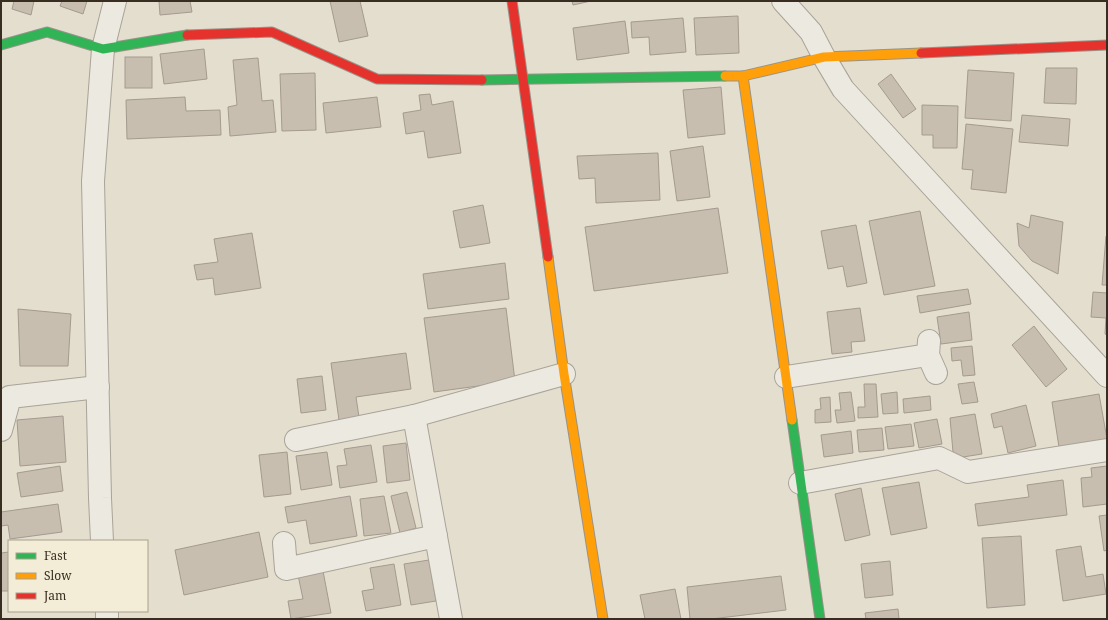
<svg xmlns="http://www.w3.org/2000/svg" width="1108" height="620" font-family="'Noto Serif',serif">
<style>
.building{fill:#c7beb0;stroke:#a49a8e}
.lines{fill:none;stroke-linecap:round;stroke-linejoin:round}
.street-casing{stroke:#a9a398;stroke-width:24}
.fast-casing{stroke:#999388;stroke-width:11}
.slow-casing{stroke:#999388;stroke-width:11}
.jam-casing{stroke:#999388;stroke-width:11}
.street{stroke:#ece9e0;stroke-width:22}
.fast{stroke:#30b455;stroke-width:9}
.slow{stroke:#ff9f0a;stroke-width:9}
.jam{stroke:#e5322d;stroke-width:9}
</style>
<rect width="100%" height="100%" fill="#e4decf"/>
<!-- building -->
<g class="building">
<polygon points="14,1 34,1 31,15 12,9"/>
<polygon points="62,1 87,1 83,14 60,6"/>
<polygon points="159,1 190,1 192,12 160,15"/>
<polygon points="330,1 360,1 368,36 339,42"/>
<polygon points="572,1 591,1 573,5"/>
<polygon points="738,16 739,53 696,55 694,18"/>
<polygon points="683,18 686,52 650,55 649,37 632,38 631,22"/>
<polygon points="625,21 629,53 577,60 573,28"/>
<polygon points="204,49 207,79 164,84 160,54"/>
<rect x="125" y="57" width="27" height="31"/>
<polygon points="258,58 262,101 273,100 276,132 230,136 228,107 237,105 233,60"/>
<polygon points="1046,68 1077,68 1076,104 1044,103"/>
<polygon points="968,70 1014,73 1011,121 965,118"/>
<polygon points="315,73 316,130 282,131 280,74"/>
<polygon points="891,74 916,109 903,118 878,84"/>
<polygon points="721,87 725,134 688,138 683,90"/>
<polygon points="430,94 432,105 453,101 461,153 428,158 424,131 406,134 403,113 421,110 419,95"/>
<polygon points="185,97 186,111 220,110 221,135 127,139 126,100"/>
<polygon points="377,97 381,127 326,133 323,103"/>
<polygon points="922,105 958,106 957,148 933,148 933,135 922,135"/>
<polygon points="1022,115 1070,119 1068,146 1019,142"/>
<polygon points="966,124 1013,129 1006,193 971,189 973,170 962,169"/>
<polygon points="703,146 710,197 677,201 670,151"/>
<polygon points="658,153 660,200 596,203 595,178 579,179 577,156"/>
<polygon points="483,205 490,243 460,248 453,211"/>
<polygon points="718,208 728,273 594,291 585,227"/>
<polygon points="920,211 935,286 884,295 869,221"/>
<polygon points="1031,215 1063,222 1058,274 1032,261 1019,246 1017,223 1029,228"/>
<polygon points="856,225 867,283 847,287 843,266 828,269 821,231"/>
<polygon points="252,233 261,288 215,295 213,278 197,280 194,265 218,262 214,239"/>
<polygon points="1106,236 1107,237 1107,285 1102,285"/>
<polygon points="505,263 509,299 428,309 423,274"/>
<polygon points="968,289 971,304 920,313 917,296"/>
<polygon points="1093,292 1107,293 1107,335 1105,334 1106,318 1091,317"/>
<polygon points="506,308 515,381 434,392 424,318"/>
<polygon points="860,308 865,341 851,342 852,352 832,354 827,312"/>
<polygon points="18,309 71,314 68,366 20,366"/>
<polygon points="969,312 972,340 941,344 937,317"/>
<polygon points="1034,326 1067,369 1046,387 1012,345"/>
<polygon points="972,346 975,375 963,376 961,360 952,361 951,348"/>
<polygon points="406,353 411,389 356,397 359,417 339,420 331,363"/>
<polygon points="322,376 326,410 301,413 297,379"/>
<polygon points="974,382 978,402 962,404 958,384"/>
<polygon points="864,384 876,384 878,417 858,418 858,407 865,407"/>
<polygon points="851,392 855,421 837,423 835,410 841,410 839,393"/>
<polygon points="897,392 898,413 883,414 881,394"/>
<polygon points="1099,394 1107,439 1059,447 1052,402"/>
<polygon points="930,396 931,410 904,413 903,399"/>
<polygon points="830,397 831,422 815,423 815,410 821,409 820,398"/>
<polygon points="1026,405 1036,446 1008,453 1002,426 994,428 991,414"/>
<polygon points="975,414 982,454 963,457 953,452 950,418"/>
<polygon points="63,416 66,462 20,466 17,420"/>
<polygon points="937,419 942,444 919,448 914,423"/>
<polygon points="911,424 914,446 888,449 885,427"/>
<polygon points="882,428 884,450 859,452 857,430"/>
<polygon points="851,431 853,453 824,457 821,435"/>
<polygon points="406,443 410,480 387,483 383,446"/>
<polygon points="371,445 377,482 340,488 337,466 347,465 344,449"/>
<polygon points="287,452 291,494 264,497 259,455"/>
<polygon points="327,452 332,485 301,490 296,456"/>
<polygon points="60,466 63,491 21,497 17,473"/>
<polygon points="1107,466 1107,504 1083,507 1081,478 1092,477 1091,468"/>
<polygon points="1063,480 1067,515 978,526 975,504 1029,497 1027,485"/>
<polygon points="919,482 927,528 891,535 882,488"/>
<polygon points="861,488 870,535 845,541 835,494"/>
<polygon points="407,492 416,528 400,533 391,496"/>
<polygon points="350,496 357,536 310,544 306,520 288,523 285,507"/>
<polygon points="384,496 391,533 364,536 360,499"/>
<polygon points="58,504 62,532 10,539 8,525 1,526 1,512"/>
<polygon points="1107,515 1107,550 1104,551 1099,516"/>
<polygon points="259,532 268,577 184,595 175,550"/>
<polygon points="1021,536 1025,605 987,608 982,538"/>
<polygon points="1081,546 1086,577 1103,574 1106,594 1063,601 1056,550"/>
<polygon points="9,552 9,591 1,591 1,553"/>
<polygon points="429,560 436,601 411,605 404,564"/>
<polygon points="890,561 893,595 865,598 861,564"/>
<polygon points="394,564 401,605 366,611 362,591 374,589 370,568"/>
<polygon points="323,571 331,613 291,619 288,601 303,599 298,575"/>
<polygon points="781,576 786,610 711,619 690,619 687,587"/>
<polygon points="675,589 681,619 645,619 640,595"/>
<polygon points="898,609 899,619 866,619 865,613"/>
</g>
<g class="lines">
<!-- street casing -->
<g class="street-casing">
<g id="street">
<polyline points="783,1 811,32 824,57 843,89 1107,376"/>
<polyline points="929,341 928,355 936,373"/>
<polyline points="786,377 928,355"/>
<polyline points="414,416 451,619"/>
<polyline points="1,430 10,397 98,387"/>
<polyline points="296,440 414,416 564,374"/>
<polyline points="800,483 939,458 968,472 1107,450"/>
<polyline points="102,541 100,498 93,181 103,49 115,1"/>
<polyline points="284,543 286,569 436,536"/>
<polyline points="107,611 107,619"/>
</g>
</g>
<!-- fast casing -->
<g class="fast-casing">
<g id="fast">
<polyline points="1,45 47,32 103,49 187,35"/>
<polyline points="482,80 725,76"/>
<polyline points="792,420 820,619"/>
</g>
</g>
<!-- slow casing -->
<g class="slow-casing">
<g id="slow">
<polyline points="725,76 743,76 824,57 921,53"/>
<polyline points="743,76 792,420"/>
<polyline points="548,257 564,374 603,619"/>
</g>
</g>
<!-- jam casing -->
<g class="jam-casing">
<g id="jam">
<polyline points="512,1 548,257"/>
<polyline points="187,35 272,32 377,79 482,80"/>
<polyline points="921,53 1107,45"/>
</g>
</g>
<!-- street -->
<use href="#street" class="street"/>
<!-- fast -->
<use href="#fast" class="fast"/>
<!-- slow -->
<use href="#slow" class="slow"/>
<!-- jam -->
<use href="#jam" class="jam"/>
</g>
<!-- border -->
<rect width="1108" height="620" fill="none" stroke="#372d20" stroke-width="4"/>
<!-- legend -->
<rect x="8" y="540" width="140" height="72" fill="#f3ecd6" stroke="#a8a08d"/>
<rect x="16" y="553" width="20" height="6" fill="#30b455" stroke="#a8a08d"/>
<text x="44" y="560" font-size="12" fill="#372d20">Fast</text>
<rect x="16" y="573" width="20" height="6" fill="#ff9f0a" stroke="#a8a08d"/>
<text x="44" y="580" font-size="12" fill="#372d20">Slow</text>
<rect x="16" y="593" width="20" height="6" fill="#e5322d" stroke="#a8a08d"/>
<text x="44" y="600" font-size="12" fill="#372d20">Jam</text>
</svg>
